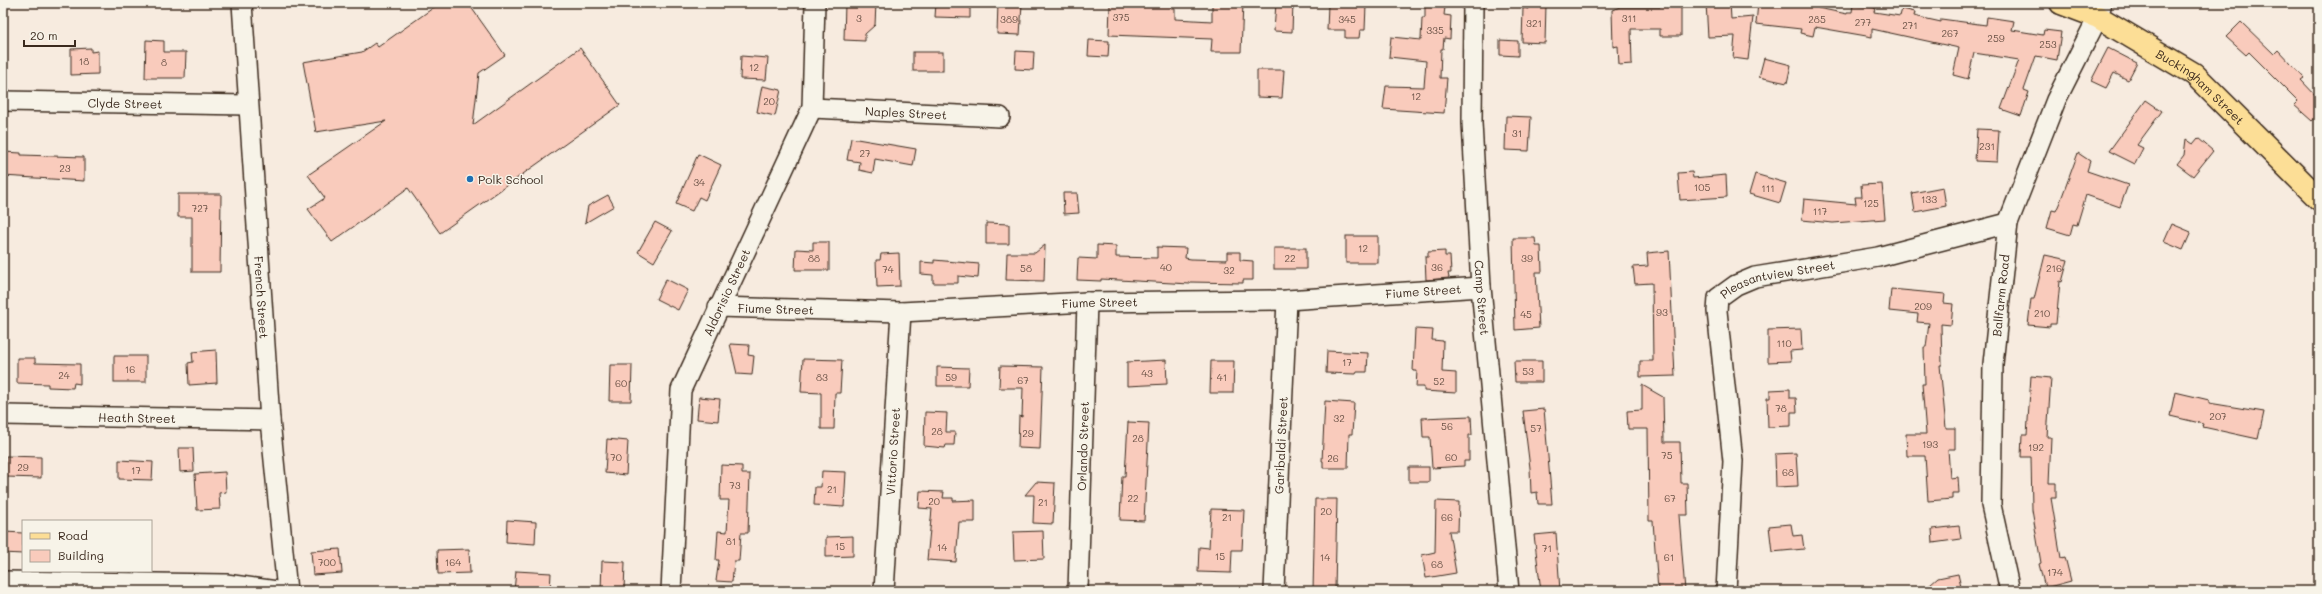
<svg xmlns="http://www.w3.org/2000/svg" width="2322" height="594" font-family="Mali,sans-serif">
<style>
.building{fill:#f9cbbc;stroke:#3b2a1e}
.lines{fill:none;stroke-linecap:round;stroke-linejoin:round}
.minor-casing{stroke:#3b2a1e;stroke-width:22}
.major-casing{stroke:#3b2a1e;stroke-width:25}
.minor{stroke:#f7f3e8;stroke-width:19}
.major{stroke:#fcde96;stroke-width:22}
.poi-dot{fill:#1f6fb2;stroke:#f7f3e8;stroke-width:1.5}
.labels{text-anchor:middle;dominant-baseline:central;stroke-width:3;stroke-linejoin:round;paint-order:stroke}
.number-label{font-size:10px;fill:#6a5246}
.street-label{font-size:12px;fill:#3b2a1e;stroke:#f7f3e8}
.poi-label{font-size:12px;fill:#3b2a1e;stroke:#f7f3e8;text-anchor:start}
</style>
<rect width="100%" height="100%" fill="#f7ebdf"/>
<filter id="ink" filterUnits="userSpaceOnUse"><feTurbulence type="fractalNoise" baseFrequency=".025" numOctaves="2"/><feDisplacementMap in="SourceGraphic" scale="8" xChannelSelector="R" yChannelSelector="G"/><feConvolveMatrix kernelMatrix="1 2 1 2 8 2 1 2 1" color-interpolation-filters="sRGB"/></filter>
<g filter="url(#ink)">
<!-- building -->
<g class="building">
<polygon points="440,3 468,3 505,55 479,73 473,125 580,48 620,105 440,233 408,188 332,242 308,209 325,198 308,175 386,121 316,132 303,62 362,52 375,43 378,47"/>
<polygon points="845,3 876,3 875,25 865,34 865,41 844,40"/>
<polygon points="936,3 970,3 970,18 935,17"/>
<polygon points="998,3 1022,4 1020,35 997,34"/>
<polygon points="1113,3 1171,3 1171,9 1175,9 1175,19 1212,21 1212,3 1243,3 1241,52 1211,52 1212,39 1109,35 1110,5"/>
<polygon points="1276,3 1293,3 1292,32 1274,31"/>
<polygon points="1660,3 1681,3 1681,36 1660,36 1660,29 1631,29 1632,64 1619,65 1618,46 1613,47 1612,10 1620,7 1660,7"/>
<polygon points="1706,3 1730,3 1731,19 1753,17 1748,60 1733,58 1735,36 1708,37"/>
<polygon points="1758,3 1807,5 1807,3 1819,3 1818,8 1847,14 1847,12 1852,12 1853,5 1875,8 1874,12 1900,16 1902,9 1915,12 1914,16 1941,22 1941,19 1986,25 1987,17 2014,21 2012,30 2043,35 2044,30 2061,32 2057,60 2036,56 2024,90 2029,92 2021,116 2001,109 2019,60 1974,53 1968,79 1953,75 1959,48 1872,29 1872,37 1815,27 1813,36 1800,33 1801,29 1756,24"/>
<polygon points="1328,4 1366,5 1365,30 1360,30 1359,38 1345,38 1345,30 1327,30"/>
<polygon points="1528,4 1546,4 1545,43 1522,42 1523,8 1528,9"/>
<polygon points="1425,7 1445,7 1444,15 1451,16 1450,39 1444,38 1443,49 1441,49 1440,78 1447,78 1444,113 1383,109 1386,86 1424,87 1426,61 1389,57 1391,37 1421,40 1422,18 1425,18"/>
<polygon points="2241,22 2274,54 2278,50 2304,78 2301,80 2319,99 2319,115 2312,121 2294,105 2298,101 2249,52 2246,55 2226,37"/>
<polygon points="146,40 164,41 164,52 186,52 185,78 145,78"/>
<polygon points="1089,40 1109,41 1108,57 1088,56"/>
<polygon points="1500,40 1518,41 1518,56 1500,55"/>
<polygon points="91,48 91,52 98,51 98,74 71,75 71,49"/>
<polygon points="2108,48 2137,63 2128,80 2114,73 2106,88 2091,81"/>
<polygon points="1016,51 1034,52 1033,70 1015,69"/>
<rect x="913" y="52" width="30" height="19"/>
<polygon points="741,56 768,58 766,80 740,79"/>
<polygon points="1764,58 1791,65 1787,83 1759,77"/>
<polygon points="1257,70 1284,70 1282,98 1257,97"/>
<polygon points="762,86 781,90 775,116 757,112"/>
<polygon points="2146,100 2162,111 2137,145 2143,148 2135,164 2109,151"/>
<polygon points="1506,116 1531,117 1529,151 1505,150"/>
<polygon points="1977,129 1999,130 1997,162 1975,161"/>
<polygon points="851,138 916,149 913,166 875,159 873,173 859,170 860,162 847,160"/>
<polygon points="2198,138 2213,151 2193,176 2177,164 2184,155 2186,139 2193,144"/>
<polygon points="3,152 21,153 21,155 84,157 84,181 3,176"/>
<polygon points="2078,153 2090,161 2087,171 2128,185 2120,207 2086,195 2077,225 2073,224 2070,235 2047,228 2052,210 2056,211 2060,202"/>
<polygon points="698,154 721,165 705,200 699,197 692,211 676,204"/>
<polygon points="1692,172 1693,178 1726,175 1727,197 1680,200 1678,173"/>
<polygon points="1755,174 1786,183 1780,203 1749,194"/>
<polygon points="1882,184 1885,219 1833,223 1802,220 1804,199 1856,204 1855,197 1862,197 1861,185"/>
<polygon points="1943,187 1946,206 1915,212 1912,193"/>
<polygon points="1063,193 1077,193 1079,213 1064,214"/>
<polygon points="178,194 221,194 220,272 192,272 192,217 178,217"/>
<polygon points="608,195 614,206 585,223 588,206"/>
<polygon points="655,222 672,231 654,262 638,252"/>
<polygon points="986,223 1009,224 1009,244 986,244"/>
<polygon points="2172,224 2191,232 2183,250 2164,242"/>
<rect x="1346" y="236" width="32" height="27"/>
<polygon points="1513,238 1535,238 1536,246 1541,246 1542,272 1536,272 1539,328 1515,330"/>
<polygon points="813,242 829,242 829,270 795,270 796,249 813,250"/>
<polygon points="1045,245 1044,281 1006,280 1007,253 1035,253"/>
<polygon points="1097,245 1116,246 1116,257 1157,258 1157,247 1186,248 1185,258 1191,259 1227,260 1227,252 1240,252 1240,260 1253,261 1253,280 1243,280 1243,283 1190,282 1190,284 1101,279 1101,281 1077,280 1078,258 1097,259"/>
<rect x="1274" y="248" width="32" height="21"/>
<polygon points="1445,251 1445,256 1450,256 1451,273 1448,273 1449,278 1426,280 1425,257 1428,257 1428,252"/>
<polygon points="1669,251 1675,376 1640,377 1640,361 1653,361 1652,283 1635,284 1633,267 1648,266 1647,253"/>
<polygon points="899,253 900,286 877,287 876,260 880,260 881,254"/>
<polygon points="2045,255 2068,260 2062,282 2060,281 2056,324 2050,324 2050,327 2028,325 2031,299 2034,299"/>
<polygon points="934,260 979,264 978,278 958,276 958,283 933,283 933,275 921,274 921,262 934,263"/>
<polygon points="666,279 688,290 678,310 656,299"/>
<polygon points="1891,289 1945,294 1944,303 1953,304 1951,325 1941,324 1942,365 1940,365 1946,428 1955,428 1955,449 1948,449 1950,478 1958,477 1959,493 1952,493 1952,499 1928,501 1925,456 1907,456 1906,434 1926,434 1922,384 1925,384 1924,347 1926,347 1929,323 1917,322 1918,314 1889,311"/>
<polygon points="1415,329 1433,330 1432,340 1443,341 1442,372 1456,373 1456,393 1424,391 1424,387 1416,387 1417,371 1413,371"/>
<polygon points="1801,329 1802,350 1790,351 1791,361 1768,362 1768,330"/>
<polygon points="730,344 749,345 748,355 754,356 752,375 737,374"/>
<polygon points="216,350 217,383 189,385 188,363 193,362 192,352"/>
<polygon points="1327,351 1368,353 1367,372 1357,372 1356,374 1326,373"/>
<rect x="114" y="356" width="32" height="26"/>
<polygon points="17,358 35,358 35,363 80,364 80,384 74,383 73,388 48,387 48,384 17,383"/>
<polygon points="803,359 842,360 840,393 835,393 834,429 821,429 821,393 801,392"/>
<polygon points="1166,360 1167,384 1127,386 1127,362"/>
<polygon points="1211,361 1234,361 1233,393 1210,393"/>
<polygon points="1514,361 1542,361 1542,382 1515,382"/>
<polygon points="610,365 632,365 631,401 609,401"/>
<polygon points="1000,366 1043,367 1040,449 1018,448 1019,416 1022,417 1023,388 999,388"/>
<polygon points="937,367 969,368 968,386 937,386"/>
<polygon points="2031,376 2051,378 2047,437 2051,437 2049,483 2056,483 2056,498 2051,498 2061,558 2065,557 2071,581 2045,588 2039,564 2041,563 2032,510 2031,457 2021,457 2022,435 2027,435"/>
<polygon points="1642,385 1663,397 1664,442 1680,442 1681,483 1687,483 1688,515 1679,515 1685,591 1658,591 1653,521 1649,521 1648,429 1628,429 1627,411 1642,410"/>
<polygon points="1790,389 1790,398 1796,398 1797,412 1791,412 1791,426 1768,427 1767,398 1770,398 1770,390"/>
<polygon points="2175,392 2209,400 2209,403 2264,412 2258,439 2203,427 2204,424 2170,416"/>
<polygon points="699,397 720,399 718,421 697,419"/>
<polygon points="1325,401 1354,403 1352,434 1349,434 1348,468 1323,468 1323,461 1322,461"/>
<polygon points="1544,409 1552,504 1538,504 1537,492 1531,493 1530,468 1523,411"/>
<polygon points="925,412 947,413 946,432 955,432 954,445 946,445 945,448 924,446"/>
<polygon points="1471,416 1472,435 1469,435 1469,461 1464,461 1464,466 1432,468 1430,437 1423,437 1422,418"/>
<polygon points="1128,422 1149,423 1144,521 1120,520 1122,476 1125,476"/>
<polygon points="607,439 628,441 626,475 605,473"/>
<polygon points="179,448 193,448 194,471 180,472"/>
<polygon points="1796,453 1798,486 1776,487 1775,454"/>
<polygon points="6,456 41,457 41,478 6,477"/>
<polygon points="119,460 153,462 152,480 119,479"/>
<polygon points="721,465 742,466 742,474 750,474 748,533 741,533 739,561 734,561 732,582 716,581 719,560 716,560 718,531 727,532 729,500 720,500"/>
<rect x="1409" y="467" width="20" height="15"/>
<polygon points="822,471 846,472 844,507 814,505 815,487 821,487"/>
<polygon points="225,472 226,492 219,493 220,509 197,510 195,474"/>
<polygon points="1036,482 1055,483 1053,524 1033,523 1034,495 1025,495"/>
<polygon points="920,491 944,492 943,498 953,498 953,501 975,500 975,522 959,522 956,562 927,560 932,509 919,508"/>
<polygon points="1315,499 1337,499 1335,589 1329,589 1328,591 1313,591"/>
<polygon points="1436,501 1459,502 1458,531 1449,531 1456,573 1426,578 1422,555 1435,552"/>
<polygon points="1211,509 1244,510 1242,550 1232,550 1231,573 1198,572 1199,547 1209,548"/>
<polygon points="507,520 536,522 535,544 506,542"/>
<polygon points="1791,524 1793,536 1802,535 1804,549 1772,552 1769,526"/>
<polygon points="1959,526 1961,539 1933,543 1932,529"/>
<polygon points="1043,531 1044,559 1014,560 1013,532"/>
<polygon points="4,532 23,533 23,554 3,553"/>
<polygon points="1556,533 1560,591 1541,591 1534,535"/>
<polygon points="853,536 853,556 826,557 826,537"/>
<polygon points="340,549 342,573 313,575 311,551"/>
<polygon points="469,549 470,573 438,574 437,550"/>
<polygon points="602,561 625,562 624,591 601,591"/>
<polygon points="516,571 551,573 550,591 514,591"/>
<polygon points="1958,574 1962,591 1923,591 1938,578"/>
</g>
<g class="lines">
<!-- minor casing -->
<g class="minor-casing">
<g id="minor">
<path id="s1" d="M242,3L270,420L287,591"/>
<path id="s2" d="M1473,3L1472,123L1481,287L1509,591"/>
<path id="s3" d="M3,101L247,105"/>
<path id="s4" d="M812,108L1000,117"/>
<path id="s5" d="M718,307L901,312L1087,302L1287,300L1481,287"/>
<path id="s6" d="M3,415L270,420"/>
<polyline points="3,581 226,584 277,591"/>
<path id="s7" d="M671,591L681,390L812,108L815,3"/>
<path id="s8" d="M884,591L901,312"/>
<path id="s9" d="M1078,591L1087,302"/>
<path id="s10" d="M1274,591L1287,300"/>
<path id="s11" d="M1726,591L1733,461L1717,311L1718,298L1736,285L1755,277L1878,257L2008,223"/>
<path id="s12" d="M2010,591L1991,505L1993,364L2008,223L2056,100L2098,17L2102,3"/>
</g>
</g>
<!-- major casing -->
<g class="major-casing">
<g id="major">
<path id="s13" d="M2061,3L2098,17L2194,74L2319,199"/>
</g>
</g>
<!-- minor -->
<use href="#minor" class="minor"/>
<!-- major -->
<use href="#major" class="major"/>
</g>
</g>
<!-- markers -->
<circle class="poi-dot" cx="470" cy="179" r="4"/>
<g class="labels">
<!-- number labels -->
<g class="number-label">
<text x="1121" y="17">375</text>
<text x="859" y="18">3</text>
<text x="1629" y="18">311</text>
<text x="1009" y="19">389</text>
<text x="1347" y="19">345</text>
<text x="1817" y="19">285</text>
<text x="1863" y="22">277</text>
<text x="1534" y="23">321</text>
<text x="1910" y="25">271</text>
<text x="1435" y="30">335</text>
<text x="1950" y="33">267</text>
<text x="1996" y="38">259</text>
<text x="2048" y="44">253</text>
<text x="84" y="61">18</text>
<text x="164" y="62">8</text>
<text x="754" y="67">12</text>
<text x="1416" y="96">12</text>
<text x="769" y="101">20</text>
<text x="1517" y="133">31</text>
<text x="1987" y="146">231</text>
<text x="865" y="153">27</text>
<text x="65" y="168">23</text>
<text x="699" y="182">34</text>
<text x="1702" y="187">105</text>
<text x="1768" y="188">111</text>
<text x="1929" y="199">133</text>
<text x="1871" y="203">125</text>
<text x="200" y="208">727</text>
<text x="1820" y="211">117</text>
<text x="1363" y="248">12</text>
<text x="814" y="258">88</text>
<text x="1290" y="258">22</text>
<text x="1527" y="258">39</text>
<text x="1166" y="267">40</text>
<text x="1437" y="267">36</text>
<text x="1026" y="268">58</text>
<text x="2054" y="268">216</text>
<text x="888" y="269">74</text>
<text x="1229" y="270">32</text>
<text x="1923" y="306">209</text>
<text x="1662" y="312">93</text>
<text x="2042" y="313">210</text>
<text x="1526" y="314">45</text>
<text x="1784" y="343">110</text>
<text x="1347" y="362">17</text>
<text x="130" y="369">16</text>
<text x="1528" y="371">53</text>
<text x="1147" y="373">43</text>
<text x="64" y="375">24</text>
<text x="822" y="377">83</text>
<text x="951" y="377">59</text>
<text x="1222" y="377">41</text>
<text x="1023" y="380">67</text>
<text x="1439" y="381">52</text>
<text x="621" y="383">60</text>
<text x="1781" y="408">78</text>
<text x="2218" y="416">207</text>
<text x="1339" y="418">32</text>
<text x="1447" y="426">56</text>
<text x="1536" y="428">57</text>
<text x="937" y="431">28</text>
<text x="1028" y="433">29</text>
<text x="1138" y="438">28</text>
<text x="1930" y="444">193</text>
<text x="2036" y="447">192</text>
<text x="1667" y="455">75</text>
<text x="616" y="457">70</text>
<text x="1451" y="457">60</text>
<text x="1333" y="458">26</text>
<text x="23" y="467">29</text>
<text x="136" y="470">17</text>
<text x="1788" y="472">68</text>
<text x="735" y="485">73</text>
<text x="832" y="489">21</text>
<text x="1133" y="498">22</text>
<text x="1670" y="498">67</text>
<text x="934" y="501">20</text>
<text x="1043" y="502">21</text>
<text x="1326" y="511">20</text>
<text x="1227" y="517">21</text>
<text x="1447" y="517">66</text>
<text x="731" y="541">81</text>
<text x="840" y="546">15</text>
<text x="942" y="547">14</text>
<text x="1547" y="548">71</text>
<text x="1220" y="556">15</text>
<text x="1325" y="557">14</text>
<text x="1669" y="557">61</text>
<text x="327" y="562">700</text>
<text x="453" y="562">164</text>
<text x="1437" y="564">68</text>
<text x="2055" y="572">174</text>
</g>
<!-- street labels -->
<g class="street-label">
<text stroke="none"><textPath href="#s13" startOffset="164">Buckingham Street</textPath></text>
<text stroke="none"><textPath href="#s3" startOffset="122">Clyde Street</textPath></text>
<text stroke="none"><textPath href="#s4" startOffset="94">Naples Street</textPath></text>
<text stroke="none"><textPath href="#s11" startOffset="358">Pleasantview Street</textPath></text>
<text stroke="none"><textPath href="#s5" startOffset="706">Fiume Street</textPath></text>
<text stroke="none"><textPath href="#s7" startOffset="309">Aldorisio Street</textPath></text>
<text stroke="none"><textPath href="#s12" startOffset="298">Ballfarm Road</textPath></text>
<text stroke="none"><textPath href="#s1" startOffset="295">French Street</textPath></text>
<text stroke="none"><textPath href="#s2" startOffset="295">Camp Street</textPath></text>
<text stroke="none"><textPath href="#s5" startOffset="382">Fiume Street</textPath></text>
<text stroke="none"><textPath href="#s5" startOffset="58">Fiume Street</textPath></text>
<text stroke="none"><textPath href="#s6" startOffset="134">Heath Street</textPath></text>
<text stroke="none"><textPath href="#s10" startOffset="146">Garibaldi Street</textPath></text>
<text stroke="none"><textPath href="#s9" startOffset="145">Orlando Street</textPath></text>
<text stroke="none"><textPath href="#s8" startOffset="140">Vittorio Street</textPath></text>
</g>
<!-- poi labels -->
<g class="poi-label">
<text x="478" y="179">Polk School</text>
</g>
</g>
<!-- margin -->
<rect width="2322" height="594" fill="none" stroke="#f7f3e8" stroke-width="16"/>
<rect x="8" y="8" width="2306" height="578" fill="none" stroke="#3b2a1e" stroke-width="1.5" filter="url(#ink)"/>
<!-- legend -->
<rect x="22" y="520" width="130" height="52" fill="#f7f3e8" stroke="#aca397"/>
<rect x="30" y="533" width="20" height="6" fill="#fcde96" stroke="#aca397"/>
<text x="58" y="540" font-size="12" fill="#3b2a1e">Road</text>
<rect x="30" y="550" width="20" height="12" fill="#f9cbbc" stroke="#aca397"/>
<text x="58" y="560" font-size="12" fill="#3b2a1e">Building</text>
<!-- scale -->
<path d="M24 40v6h51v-6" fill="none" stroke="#3b2a1e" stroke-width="2"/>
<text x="30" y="40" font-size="12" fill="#3b2a1e" stroke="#f7f3e8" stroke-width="3" paint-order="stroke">20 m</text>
</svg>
